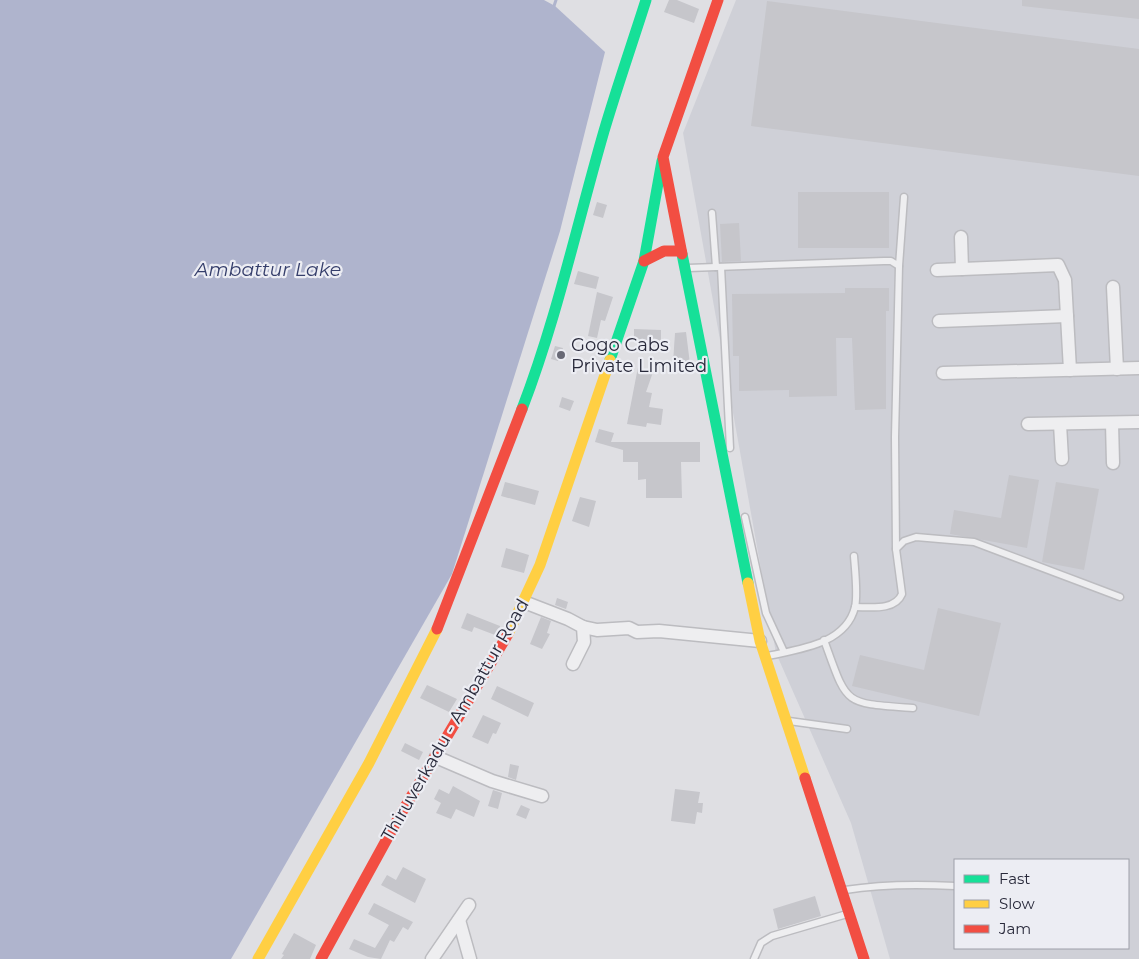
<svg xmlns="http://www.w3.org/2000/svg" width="1139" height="959" font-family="Montserrat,sans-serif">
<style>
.built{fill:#cfd0d7;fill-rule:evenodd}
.water{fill:#afb4cd}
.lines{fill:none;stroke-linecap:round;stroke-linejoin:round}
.stream{stroke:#afb4cd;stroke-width:3}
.building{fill:#c6c6cb}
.lane-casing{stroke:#bcbcc0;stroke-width:9}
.street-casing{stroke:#bcbcc0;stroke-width:15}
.lane{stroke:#eeeef0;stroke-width:6}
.street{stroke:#eeeef0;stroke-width:12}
.fast{stroke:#16e098;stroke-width:11}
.slow{stroke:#ffcf43;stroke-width:11}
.jam{stroke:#f24e42;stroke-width:11}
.poi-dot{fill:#686975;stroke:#ecedf3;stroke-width:2}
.labels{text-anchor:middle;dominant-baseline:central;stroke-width:4.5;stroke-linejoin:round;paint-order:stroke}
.poi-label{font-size:18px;fill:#28293a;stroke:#ecedf3;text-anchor:start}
.street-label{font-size:18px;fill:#28293a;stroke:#ecedf3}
.water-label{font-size:19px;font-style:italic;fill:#353e6b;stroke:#ecedf3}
</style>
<rect width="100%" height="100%" fill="#dfdfe3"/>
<!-- built -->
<path class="built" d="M736,0H1139V959H890L851,823L776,653L683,133ZM955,860H1128V948H955Z"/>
<!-- water -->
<polygon class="water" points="0,0 544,0 555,6 605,52 560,231 452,574 231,959 0,959"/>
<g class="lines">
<!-- stream -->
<polyline class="stream" points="553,9 556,0"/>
</g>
<!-- building -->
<g class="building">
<polygon points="669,0 677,0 699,9 694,23 664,12"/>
<polygon points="1022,0 1139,0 1139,19 1022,6"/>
<polygon points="767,1 1139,49 1139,176 751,126"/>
<rect x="798" y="192" width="91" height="56"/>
<polygon points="597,202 607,205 603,218 593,215"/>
<polygon points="739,223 741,261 722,262 720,224"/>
<polygon points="578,271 599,277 596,289 574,284"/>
<polygon points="845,288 889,288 889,311 886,311 886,409 855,410 852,338 836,338 837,396 789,397 789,390 739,391 739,356 733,356 732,294 845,293"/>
<polygon points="597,292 613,297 605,321 601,320 597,338 588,336"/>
<polygon points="634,329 661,330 661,341 634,340"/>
<polygon points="686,332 690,364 673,363 675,333"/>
<polygon points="555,346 563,348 558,361 551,359"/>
<polygon points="638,367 653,372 646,392 652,393 649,407 663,409 661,425 647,423 646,427 627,424"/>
<polygon points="562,397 574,401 570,411 559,407"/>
<polygon points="599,429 614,433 611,442 700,442 700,462 681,462 682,498 646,498 646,479 638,480 638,462 623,462 623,450 595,442"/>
<polygon points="1009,475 1039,480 1027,548 950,534 954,510 1001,518"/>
<polygon points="505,482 539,491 535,505 501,496"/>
<polygon points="1056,482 1099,489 1084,570 1042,562"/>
<polygon points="580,497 596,501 589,527 572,521"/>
<polygon points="506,548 529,555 524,573 501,567"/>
<polygon points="557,598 568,602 566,609 555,605"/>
<polygon points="938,608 1001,623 979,716 852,686 860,655 924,670"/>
<polygon points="467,613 500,626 500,627 495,635 474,627 472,632 461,628"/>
<polygon points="541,617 551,621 547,633 550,634 542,649 530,644"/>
<polygon points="427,685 457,699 449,712 420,698"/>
<polygon points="497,686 534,703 528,717 491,699"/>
<polygon points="483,715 501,723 496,734 493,733 488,744 472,737"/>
<polygon points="405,743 423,752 419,760 401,751"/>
<polygon points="510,764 519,766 516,780 508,777"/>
<polygon points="453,786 480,801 474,817 456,809 451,819 436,813 441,803 434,799 439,789 449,794"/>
<polygon points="675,789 700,792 698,803 703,803 702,813 697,812 695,824 671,821"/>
<polygon points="493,790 502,793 498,809 488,806"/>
<polygon points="521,805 530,809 526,819 516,815"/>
<polygon points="403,867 426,879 415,903 381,885 387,875 396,880"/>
<polygon points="815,896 821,916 778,929 773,909"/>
<polygon points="374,903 413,922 408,930 403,927 394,942 390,940 381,959 368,957 349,949 354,939 375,948 389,925 368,914"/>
<polygon points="294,933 316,945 310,959 281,959 284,955 282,954"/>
</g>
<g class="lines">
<!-- lane casing -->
<g class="lane-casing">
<g id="lane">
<polyline points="712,213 716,267 884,261 891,261 899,266 904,197"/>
<polyline points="721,267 730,448"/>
<polyline points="688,268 716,267"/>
<polyline points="745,517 766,613 784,652"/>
<polyline points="896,549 895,437 899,266"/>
<path d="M855,607C870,607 895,611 902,594L896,549L904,541L916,537L974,542L1120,597"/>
<path d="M824,640C848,706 842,703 913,708"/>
<path d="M768,656C800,649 846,644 855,607C858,595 855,570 854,556"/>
<polyline points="789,721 847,729"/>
<path d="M845,890C882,884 918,884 955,886"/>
<polyline points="754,959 761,943 772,936 847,914"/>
</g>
</g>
<!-- street casing -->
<g class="street-casing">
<g id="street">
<polyline points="961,237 962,269"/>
<polyline points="937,270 1058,265 1065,280 1070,370"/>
<polyline points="1113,287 1117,369"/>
<polyline points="939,321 1067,316"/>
<polyline points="943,373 1139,368"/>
<polyline points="1112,423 1113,463"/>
<polyline points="1028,424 1139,422"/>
<polyline points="1060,424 1062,459"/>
<polyline points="524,602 568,619 583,627 584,642 573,664"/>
<polyline points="583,627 597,630 629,628 637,632 659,631 760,641"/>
<polyline points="436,757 492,781 542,796"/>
<polyline points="459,920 470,959"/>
<polyline points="432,959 469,905"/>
</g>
</g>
<!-- lane -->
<use href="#lane" class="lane"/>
<!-- street -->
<use href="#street" class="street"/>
<!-- fast -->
<g class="fast">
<polyline points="682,254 748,583"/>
<polyline points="610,360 644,261 662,161"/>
<path d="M522,409C557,318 577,224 604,131C617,87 632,44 646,0"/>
</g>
<!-- slow -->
<g class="slow">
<polyline points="748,583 760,641 805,778"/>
<polyline points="508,634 540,565 610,360"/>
<polyline points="258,959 369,763 437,629"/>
</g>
<!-- jam -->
<g class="jam">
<polyline points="682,254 663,157 718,0"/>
<polyline points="644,261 664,251 681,251"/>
<polyline points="437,629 522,409"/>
<polyline points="805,778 864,959"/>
<polyline points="321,959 399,817 508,634"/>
</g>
</g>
<!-- markers -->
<circle class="poi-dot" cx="561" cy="355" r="5"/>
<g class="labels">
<!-- poi labels -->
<g class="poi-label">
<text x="571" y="345">Gogo Cabs<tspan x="571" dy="21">Private Limited</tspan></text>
</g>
<!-- street labels -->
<g class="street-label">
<text transform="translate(455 720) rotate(-60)">Thiruverkadu - Ambattur Road</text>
</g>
<!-- water labels -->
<g class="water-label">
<text x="268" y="269">Ambattur Lake</text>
</g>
</g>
<!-- legend -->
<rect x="954" y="859" width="175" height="90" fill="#ecedf3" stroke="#9e9fa9"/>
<rect x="964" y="875" width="25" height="8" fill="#16e098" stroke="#9e9fa9"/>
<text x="999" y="884" font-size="15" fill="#28293a">Fast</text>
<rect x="964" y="900" width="25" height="8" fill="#ffcf43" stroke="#9e9fa9"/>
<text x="999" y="909" font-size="15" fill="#28293a">Slow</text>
<rect x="964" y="925" width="25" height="8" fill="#f24e42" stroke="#9e9fa9"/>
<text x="999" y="934" font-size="15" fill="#28293a">Jam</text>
</svg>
